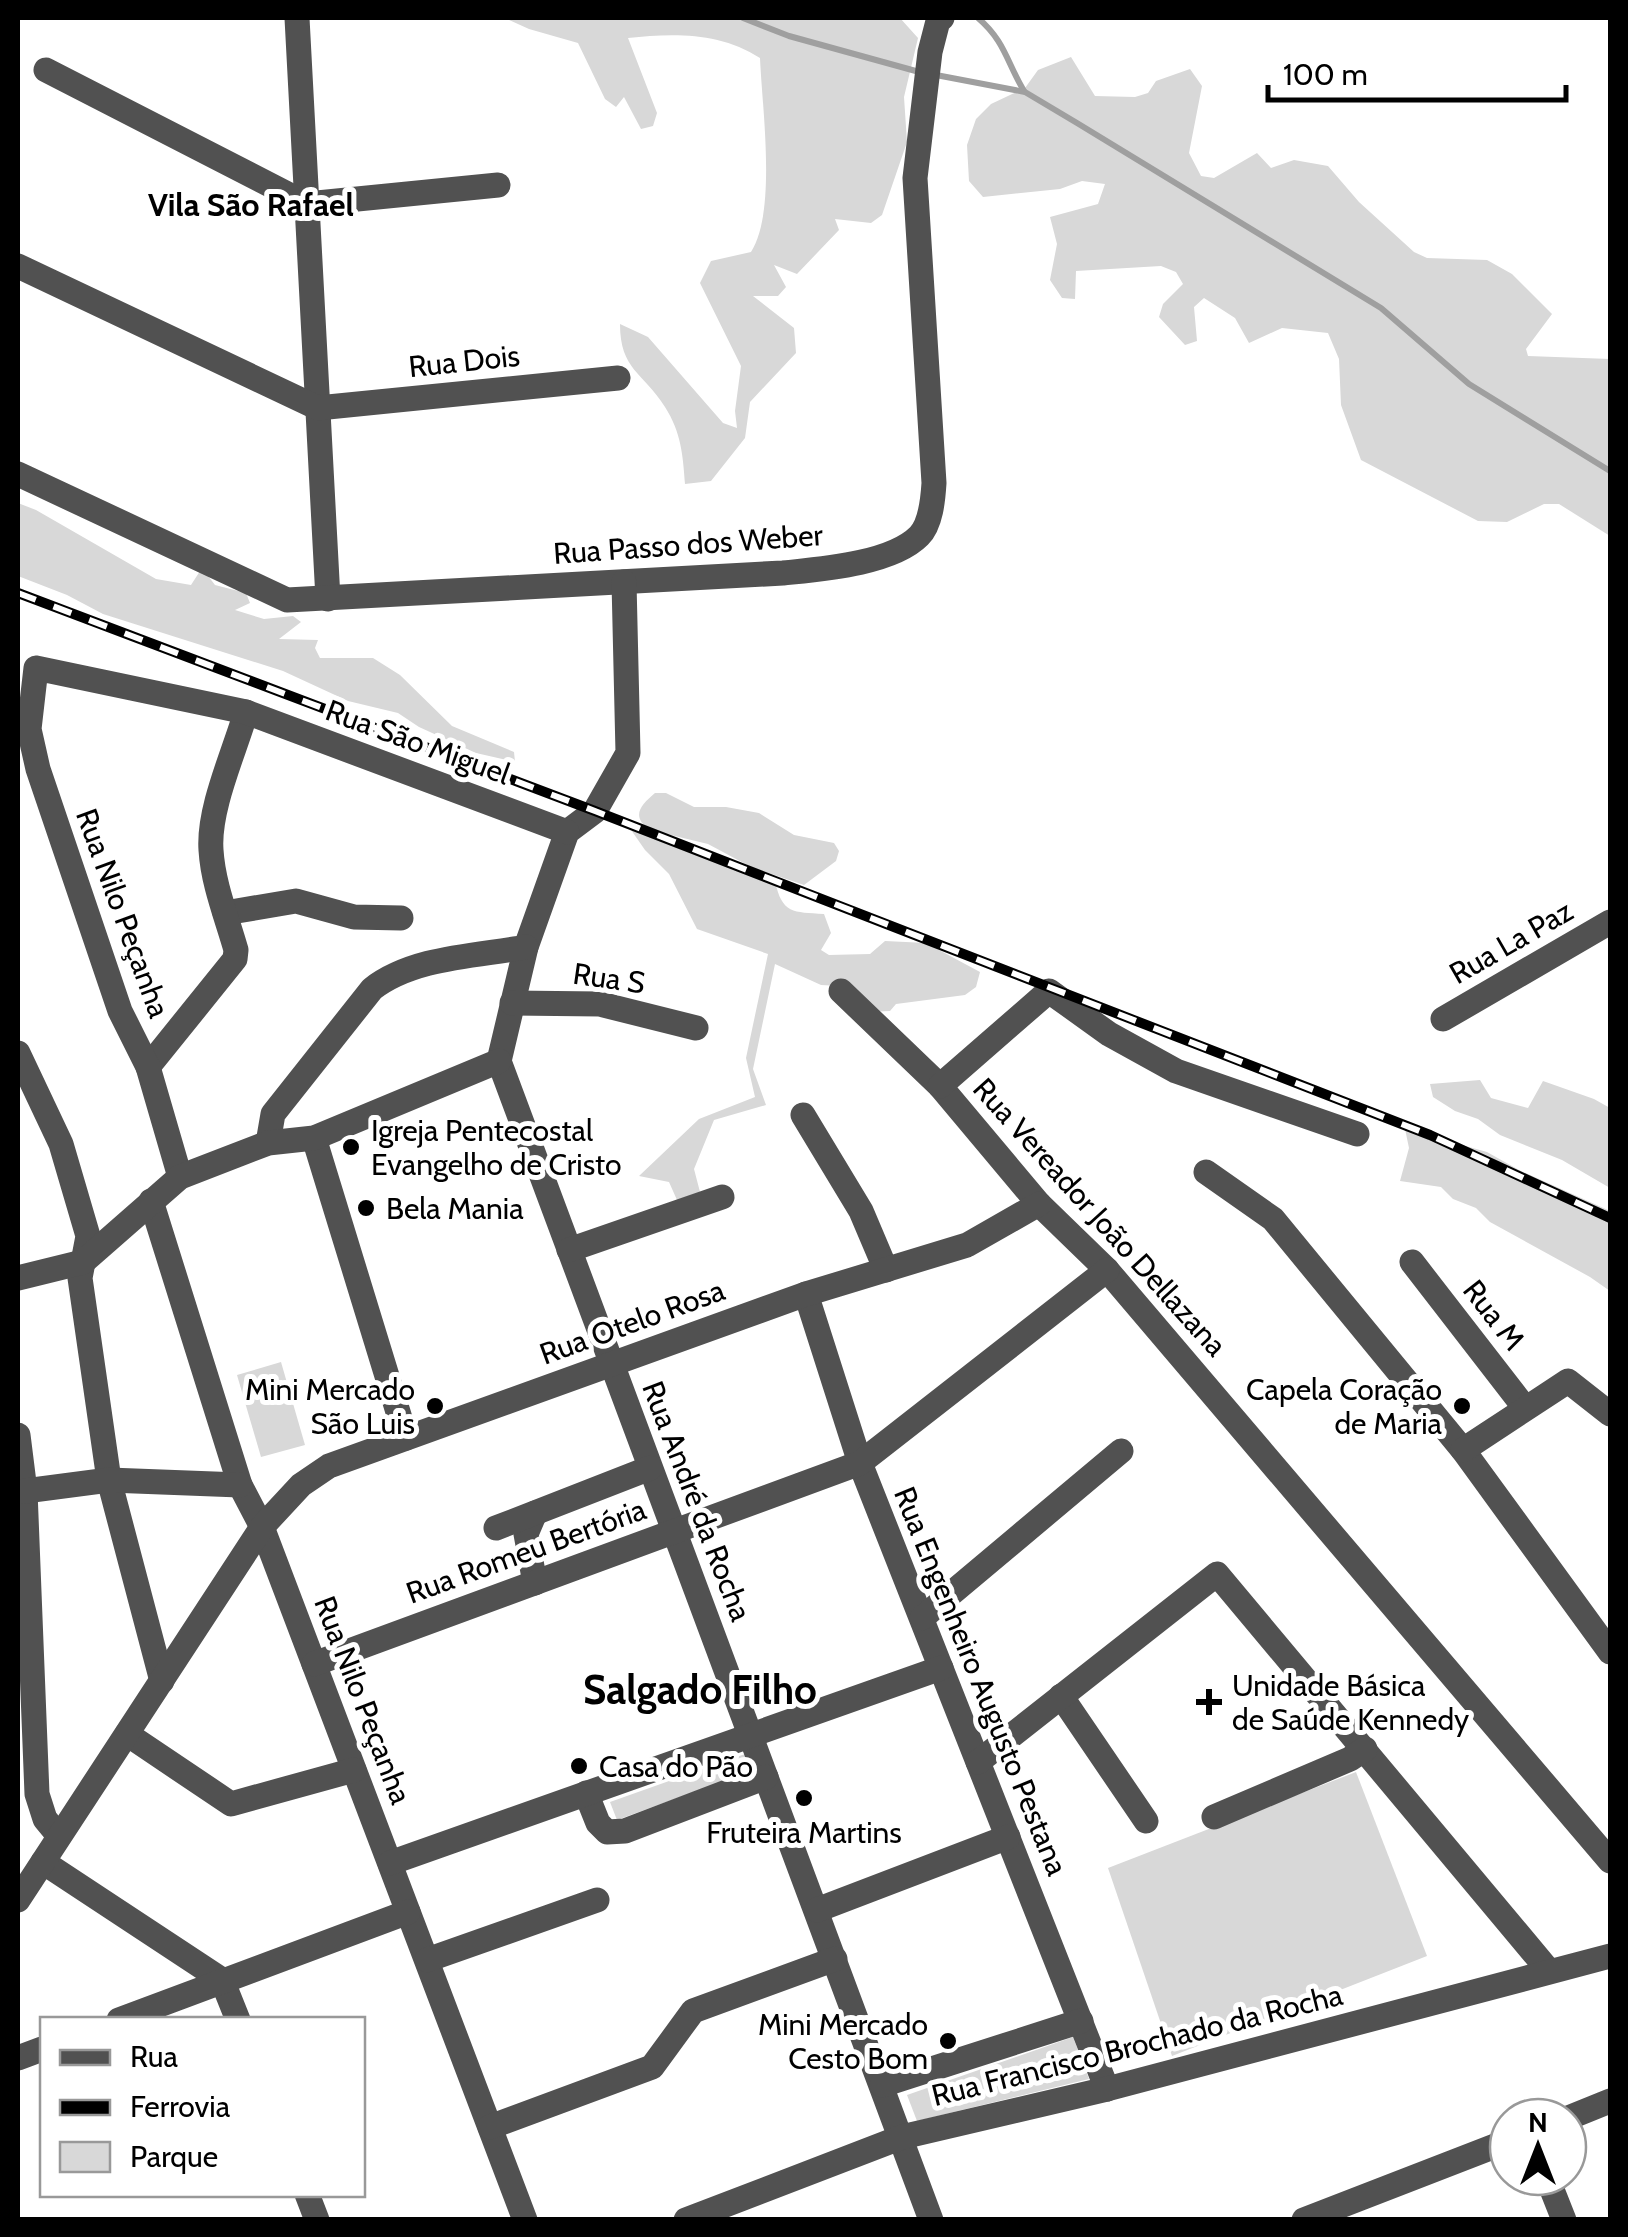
<svg xmlns="http://www.w3.org/2000/svg" width="1628" height="2237" font-family="Cabin,sans-serif">
<style>
.green{fill:#d8d8d8}
.lines{fill:none;stroke-linecap:round;stroke-linejoin:round}
.stream{stroke:#9f9f9f;stroke-width:6}
.minor{stroke:#515151;stroke-width:25}
.rail-casing{stroke:#000;stroke-width:10}
.rail{stroke:#fff;stroke-width:6;stroke-dasharray:19;stroke-linecap:butt}
.poi-dot{fill:#000;stroke:#fff;stroke-width:4}
.labels{text-anchor:middle;dominant-baseline:central;stroke-width:10;stroke-linejoin:round;paint-order:stroke}
.street-label{font-size:30px;fill:#000;stroke:#fff}
.poi-label{font-size:30px;fill:#000;stroke:#fff;text-anchor:start}
.neighbourhood-label{font-size:32px;font-weight:bold;fill:#000;stroke:#fff}
.district-label{font-size:40px;font-weight:bold;fill:#000;stroke:#fff}
</style>
<rect width="100%" height="100%" fill="#fff"/>
<!-- green -->
<g class="green">
<path d="M505,18H900L918,38L904,97L907,142L882,215L871,223L835,219L839,230L797,274L774,265L786,287L778,296H753L794,328L796,353L750,402L745,438L711,481L685,484C683,455 681,432 665,407C643,372 620,370 620,324L648,337L723,423L737,428L735,411L741,366L700,283L711,261L751,252C777,212 762,107 760,58C720,32 673,33 628,38L657,113L653,126L641,129L624,97L616,107L605,99L578,43L529,29Z"/>
<polygon points="1071,57 1095,96 1135,97 1148,93 1156,81 1190,69 1202,86 1189,153 1201,176 1214,178 1257,153 1271,168 1294,160 1328,166 1359,202 1414,252 1427,258 1487,260 1512,274 1552,314 1526,349 1528,356 1610,359 1610,536 1559,504 1544,504 1507,522 1478,521 1361,460 1341,405 1339,359 1328,333 1282,328 1249,343 1235,318 1204,298 1194,307 1197,341 1185,345 1159,317 1163,304 1183,284 1176,272 1161,266 1076,271 1075,299 1062,298 1050,280 1057,244 1050,217 1098,204 1105,184 1082,181 1060,189 983,197 969,181 967,145 976,119 991,104 1025,88 1038,70"/>
<polygon points="18,503 36,510 156,579 191,585 202,568 215,585 246,593 250,603 235,610 264,619 293,616 301,622 279,639 318,640 315,648 320,658 373,658 400,675 452,726 514,752 515,762 476,753 419,727 398,713 348,701 283,671 103,614 67,595 18,576"/>
<path d="M655,793H666L694,807H726L759,813L794,835L834,843L839,851L836,861L804,885L751,867L708,844L650,830C630,816 641,805 655,793Z"/>
<path d="M629,827L775,881C782,914 793,912 824,914L831,933L821,950L829,955L870,954L885,941L926,943L980,972L976,987L965,995L896,1004L890,1011L867,1012L840,986L821,985L775,964L753,1069L766,1105L714,1120L694,1169L700,1192L677,1200L669,1182L639,1176L699,1119L755,1097L746,1058L768,954L697,929L669,874L645,850Z"/>
<polygon points="1480,1080 1491,1098 1528,1108 1543,1081 1594,1099 1610,1108 1610,1188 1562,1160 1500,1135 1478,1119 1455,1111 1433,1097 1430,1084"/>
<polygon points="1405,1129 1487,1152 1519,1170 1610,1211 1610,1291 1590,1277 1490,1222 1476,1208 1453,1199 1441,1187 1400,1181 1409,1148"/>
<polygon points="281,1362 305,1445 261,1457 237,1375"/>
<polygon points="745,1754 751,1771 617,1820 610,1802"/>
<polygon points="1356,1772 1427,1956 1172,2056 1108,1868"/>
<polygon points="1073,2037 1089,2079 917,2121 907,2095"/>
</g>
<g class="lines">
<!-- stream -->
<g class="stream">
<polyline points="743,18 789,36 923,73"/>
<path d="M978,18C1005,41 1007,63 1024,91"/>
<polyline points="936,75 1025,92 1077,123 1381,308 1469,384 1610,471"/>
</g>
<!-- minor -->
<g class="minor">
<polyline points="297,18 328,599"/>
<polyline points="46,70 307,204 498,185"/>
<polyline points="18,266 318,408 618,378"/>
<path d="M18,474L287,600L783,573C821,569 891,564 919,536C931,524 933,499 934,483L915,178L930,52L938,21L942,18"/>
<polyline points="624,582 628,753 595,811 567,832 526,947 499,1061 931,2220"/>
<polyline points="225,913 296,901 354,917 401,918"/>
<polyline points="841,991 940,1086 1039,1204 1107,1270 1610,1861"/>
<polyline points="512,1003 600,1004 696,1028"/>
<polyline points="1443,1019 1610,922"/>
<polyline points="18,1053 61,1144 88,1236 80,1278 109,1480 162,1681"/>
<path d="M148,1067L235,959L236,950C227,918 213,884 211,850C208,809 234,753 246,712"/>
<polyline points="940,1086 1049,991 1109,1034 1176,1071 1357,1134"/>
<polyline points="803,1115 861,1211 886,1270"/>
<polyline points="314,1138 406,1438"/>
<path d="M268,1143L273,1114L372,989C413,957 476,956 526,947"/>
<polyline points="1206,1172 1273,1219 1463,1450 1610,1652"/>
<polyline points="180,1177 148,1067 120,1011 38,769 29,729 36,668 246,712 567,832"/>
<polyline points="151,1201 240,1485 262,1527 525,2220"/>
<polyline points="569,1250 722,1197"/>
<polyline points="1412,1262 1525,1408"/>
<polyline points="18,1278 83,1262 180,1177 268,1143 314,1138 499,1061"/>
<polyline points="806,1294 860,1463 1107,2089"/>
<polyline points="18,1435 25,1491 37,1794 45,1819 59,1836"/>
<polyline points="1463,1450 1568,1381 1610,1414"/>
<polyline points="25,1491 109,1480 240,1485"/>
<polyline points="535,1513 526,1534 535,1583"/>
<polyline points="496,1528 650,1468"/>
<polyline points="922,1618 1121,1451"/>
<polyline points="314,1664 860,1463 1107,1270"/>
<polyline points="1061,1696 1146,1821"/>
<polyline points="127,1734 231,1804 354,1770"/>
<polyline points="978,1762 1217,1574 1549,1971"/>
<polyline points="586,1793 598,1823 607,1832 625,1831 766,1777"/>
<polyline points="1214,1817 1350,1759 1365,1749"/>
<polyline points="43,1862 222,1980 238,2020"/>
<polyline points="390,1863 941,1668"/>
<polyline points="18,1900 262,1527 301,1485 329,1466 806,1294 967,1245 1039,1204"/>
<polyline points="817,1910 1008,1837"/>
<polyline points="427,1960 597,1900"/>
<polyline points="119,2020 408,1912"/>
<polyline points="18,2058 42,2049"/>
<polyline points="882,2085 1081,2021"/>
<polyline points="1568,2118 1610,2101"/>
<polyline points="490,2127 652,2067 693,2011 835,1959"/>
<polyline points="1547,2177 1564,2220"/>
<polyline points="307,2194 317,2220"/>
<polyline points="686,2220 902,2137 1107,2089 1610,1956"/>
<polyline points="1304,2220 1508,2141"/>
</g>
<!-- rail casing -->
<g class="rail-casing">
<polyline id="rail" points="18,593 595,811 1430,1135 1610,1218"/>
</g>
<!-- rail -->
<use href="#rail" class="rail"/>
</g>
<!-- markers -->
<g class="poi-dot">
<circle cx="351" cy="1147" r="10"/>
<circle cx="366" cy="1208" r="10"/>
<circle cx="435" cy="1406" r="10"/>
<circle cx="1462" cy="1406" r="10"/>
<path d="M1204 1687h10v10h10v10h-10v10h-10v-10h-10v-10h10z"/>
<circle cx="579" cy="1766" r="10"/>
<circle cx="804" cy="1798" r="10"/>
<circle cx="948" cy="2041" r="10"/>
</g>
<g class="labels">
<!-- street labels -->
<g class="street-label">
<text transform="translate(464 361) rotate(-6)">Rua Dois</text>
<text transform="translate(688 544) rotate(-4)">Rua Passo dos Weber</text>
<text transform="translate(418 742) rotate(20)">Rua São Miguel</text>
<text transform="translate(123 913) rotate(70)">Rua Nilo Peçanha</text>
<text transform="translate(1511 942) rotate(-30)">Rua La Paz</text>
<text transform="translate(609 978) rotate(8)">Rua S</text>
<text transform="translate(1100 1217) rotate(48)">Rua Vereador João Dellazana</text>
<text transform="translate(1494 1315) rotate(52)">Rua M</text>
<text transform="translate(632 1322) rotate(-20)">Rua Otelo Rosa</text>
<text transform="translate(697 1501) rotate(69)">Rua André da Rocha</text>
<text transform="translate(526 1551) rotate(-20)">Rua Romeu Bertória</text>
<text transform="translate(981 1681) rotate(68)">Rua Engenheiro Augusto Pestana</text>
<text transform="translate(363 1700) rotate(69)">Rua Nilo Peçanha</text>
<text transform="translate(1137 2045) rotate(-14)">Rua Francisco Brochado da Rocha</text>
</g>
<!-- poi labels -->
<g class="poi-label">
<text x="371" y="1130">Igreja Pentecostal<tspan x="371" dy="34">Evangelho de Cristo</tspan></text>
<text x="386" y="1208">Bela Mania</text>
<text x="415" y="1389" text-anchor="end">Mini Mercado<tspan x="415" dy="34">São Luis</tspan></text>
<text x="1442" y="1389" text-anchor="end">Capela Coração<tspan x="1442" dy="34">de Maria</tspan></text>
<text x="1232" y="1685">Unidade Básica<tspan x="1232" dy="34">de Saúde Kennedy</tspan></text>
<text x="599" y="1766">Casa do Pão</text>
<text x="804" y="1832" text-anchor="middle">Fruteira Martins</text>
<text x="928" y="2024" text-anchor="end">Mini Mercado<tspan x="928" dy="34">Cesto Bom</tspan></text>
</g>
<!-- neighbourhood labels -->
<g class="neighbourhood-label">
<text x="251" y="204">Vila São Rafael</text>
</g>
<!-- district labels -->
<g class="district-label">
<text x="700" y="1689">Salgado Filho</text>
</g>
</g>
<!-- border -->
<rect width="1628" height="2237" fill="none" stroke="#000000" stroke-width="40"/>
<!-- legend -->
<rect x="40" y="2017" width="325" height="180" fill="#ffffff" stroke="#999999" stroke-width="2.5"/>
<rect x="60" y="2050" width="50" height="15" fill="#515151" stroke="#999999" stroke-width="2.5"/>
<text x="130" y="2067" font-size="30" fill="#000000">Rua</text>
<rect x="60" y="2100" width="50" height="15" fill="#000000" stroke="#999999" stroke-width="2.5"/>
<text x="130" y="2117" font-size="30" fill="#000000">Ferrovia</text>
<rect x="60" y="2142" width="50" height="30" fill="#d8d8d8" stroke="#999999" stroke-width="2.5"/>
<text x="130" y="2167" font-size="30" fill="#000000">Parque</text>
<!-- north arrow -->
<g transform="translate(1538 2147)"><circle r="48" fill="#ffffff" stroke="#999999" stroke-width="2.5"/>
<path d="M0-8L18 38L0 25L-18 38Z" fill="#000000"/>
<text y="-15" font-size="28" font-weight="bold" text-anchor="middle" fill="#000000">N</text>
</g>
<!-- scale -->
<path d="M1268 85v15h298v-15" fill="none" stroke="#000000" stroke-width="5"/>
<text x="1283" y="85" font-size="30" fill="#000000" stroke="#ffffff" stroke-width="8" paint-order="stroke">100 m</text>
</svg>
